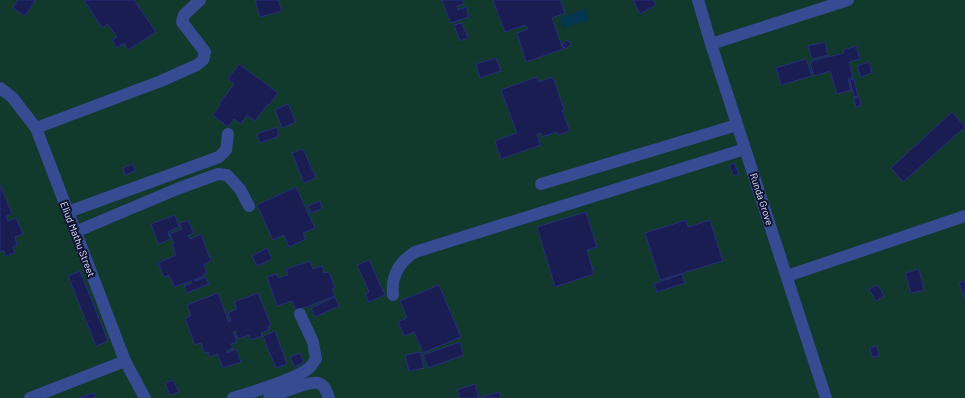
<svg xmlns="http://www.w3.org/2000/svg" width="965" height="398" font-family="Barlow,sans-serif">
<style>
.green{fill:#11392c}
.water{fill:#053651}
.building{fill:#191d51;stroke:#282f80}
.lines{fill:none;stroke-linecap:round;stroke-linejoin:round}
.minor{stroke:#354b92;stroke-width:12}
.labels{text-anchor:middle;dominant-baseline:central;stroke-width:4;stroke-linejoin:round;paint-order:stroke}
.street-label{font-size:10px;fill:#dce2ff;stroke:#0f122e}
</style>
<rect width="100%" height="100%" fill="#0f122e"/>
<!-- green -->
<rect class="green" x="0" y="0" width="965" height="398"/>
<!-- water -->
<polygon class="water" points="585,9 589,20 563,28 560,18"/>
<!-- building -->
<g class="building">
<polygon points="18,0 35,0 25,16 13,8"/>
<polygon points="84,0 134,0 156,32 128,50 124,43 117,48 112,40 117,37 108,24 102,28"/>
<polygon points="255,0 278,0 282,11 260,17"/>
<polygon points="442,0 463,0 464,4 457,6 458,10 466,7 469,17 451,23"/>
<polygon points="493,0 560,0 565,13 552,18 563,49 526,62 517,33 528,29 526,25 505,32"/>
<polygon points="633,0 653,0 656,5 640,14"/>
<polygon points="462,23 468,38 460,41 454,25"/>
<polygon points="567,40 571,44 566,49 562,45"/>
<polygon points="825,42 828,55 812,59 808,46"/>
<polygon points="856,46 860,59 849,62 853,77 848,79 851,90 837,94 830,71 814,76 810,62 829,56 829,57 844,53 843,50"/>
<polygon points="496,58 501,71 480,78 476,64"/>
<polygon points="806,59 812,76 781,85 776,68"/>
<polygon points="869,62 872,73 861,77 857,66"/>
<polygon points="239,64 278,93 269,105 268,104 255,121 247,115 241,124 234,119 228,127 213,115 220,105 219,104 234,84 228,79"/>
<polygon points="537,77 539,82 553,77 564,109 562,110 570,131 558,135 557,132 542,137 541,133 537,135 541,145 501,159 495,141 517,133 501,90"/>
<polygon points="854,79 858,96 854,97 850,80"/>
<polygon points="859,97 861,105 856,107 854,99"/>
<polygon points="288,104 296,122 282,128 275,110"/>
<polygon points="952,112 965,127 903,182 891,168"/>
<polygon points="277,127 279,136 260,143 257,134"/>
<polygon points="303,149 316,178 304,183 292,153"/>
<polygon points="734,163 739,174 734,176 729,165"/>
<polygon points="133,164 135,171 125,175 123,168"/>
<polygon points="0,185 12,214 6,216 8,221 16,218 23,234 15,237 17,245 13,247 15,253 6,256 3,250 0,252"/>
<polygon points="296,187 315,228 303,233 306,239 289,247 284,235 273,240 257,205"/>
<polygon points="320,201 322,209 311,213 308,206"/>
<polygon points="586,212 597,247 587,250 594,274 555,287 537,227"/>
<polygon points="175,215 179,227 168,232 170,239 159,244 151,224"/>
<polygon points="188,220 194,233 188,236 190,239 201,234 211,261 204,264 207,273 203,274 204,276 194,280 195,281 206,277 209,284 187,293 184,286 192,283 191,281 174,287 169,275 164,277 158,263 176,255 172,244 174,243 170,234 182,229 180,223"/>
<polygon points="686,220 688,227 710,220 723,261 660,280 645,233"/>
<polygon points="267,248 272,259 257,266 252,256"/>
<polygon points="369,260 385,295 369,302 365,294 369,292 357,265"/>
<polygon points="310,261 313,269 322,266 324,273 329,272 335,288 332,289 335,296 296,311 292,301 277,306 267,277 277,274 278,278 288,275 286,269"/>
<polygon points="919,269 924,290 911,293 905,273"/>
<polygon points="80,271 108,341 96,346 68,276"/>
<polygon points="682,274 685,283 657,292 654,284"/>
<polygon points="965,281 965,298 959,283"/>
<polygon points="439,285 461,337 423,353 414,332 404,336 398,322 407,318 400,301"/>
<polygon points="878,285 884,296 876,301 869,289"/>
<polygon points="218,293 229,322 231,321 228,313 237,309 234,302 258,293 271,325 268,327 269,330 261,333 262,336 251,340 249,335 238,339 235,331 233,332 237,342 231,344 233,348 226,351 227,353 236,349 241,362 223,368 217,354 210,357 208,352 204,353 201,343 195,345 185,318 191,316 187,305"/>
<polygon points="335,297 339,306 315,317 311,308"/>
<polygon points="275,331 287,364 276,368 263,336"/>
<polygon points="460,342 464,355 428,368 423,355"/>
<polygon points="877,346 879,356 872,357 870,348"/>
<polygon points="420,352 424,368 409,371 405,355"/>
<polygon points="300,353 304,362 294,367 290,357"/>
<polygon points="173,380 179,392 170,395 165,383"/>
<polygon points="475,384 479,398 499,392 501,398 460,398 457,390"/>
<polygon points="94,393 96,398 79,398"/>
</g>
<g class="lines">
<!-- minor -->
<g class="minor">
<polyline points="698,0 711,44 826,398"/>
<polyline points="711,44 848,0"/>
<polyline points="0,88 12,97 36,128 125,361 145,398"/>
<polyline points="36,128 161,81 197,65 203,60 205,52 182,22 184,15 200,0"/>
<polyline points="541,184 737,125"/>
<polyline points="68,212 219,157 226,150 228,134"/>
<polyline points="75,232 177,189 218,174 227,175 240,189 249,206"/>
<polyline points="787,276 965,216"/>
<path d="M393,295C391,276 399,262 415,252L745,149"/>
<polyline points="30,398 125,361"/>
<path d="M233,398C251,392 300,379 311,366C313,364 314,361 316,359L313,342L300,314"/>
<path d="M269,398C279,394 308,381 318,383C325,385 327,392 329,398"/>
</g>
</g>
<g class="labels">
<!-- street labels -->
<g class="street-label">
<text transform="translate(762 199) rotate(72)">Runda Grove</text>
<text transform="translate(78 239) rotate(69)">Eliud Mathu Street</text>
</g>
</g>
</svg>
